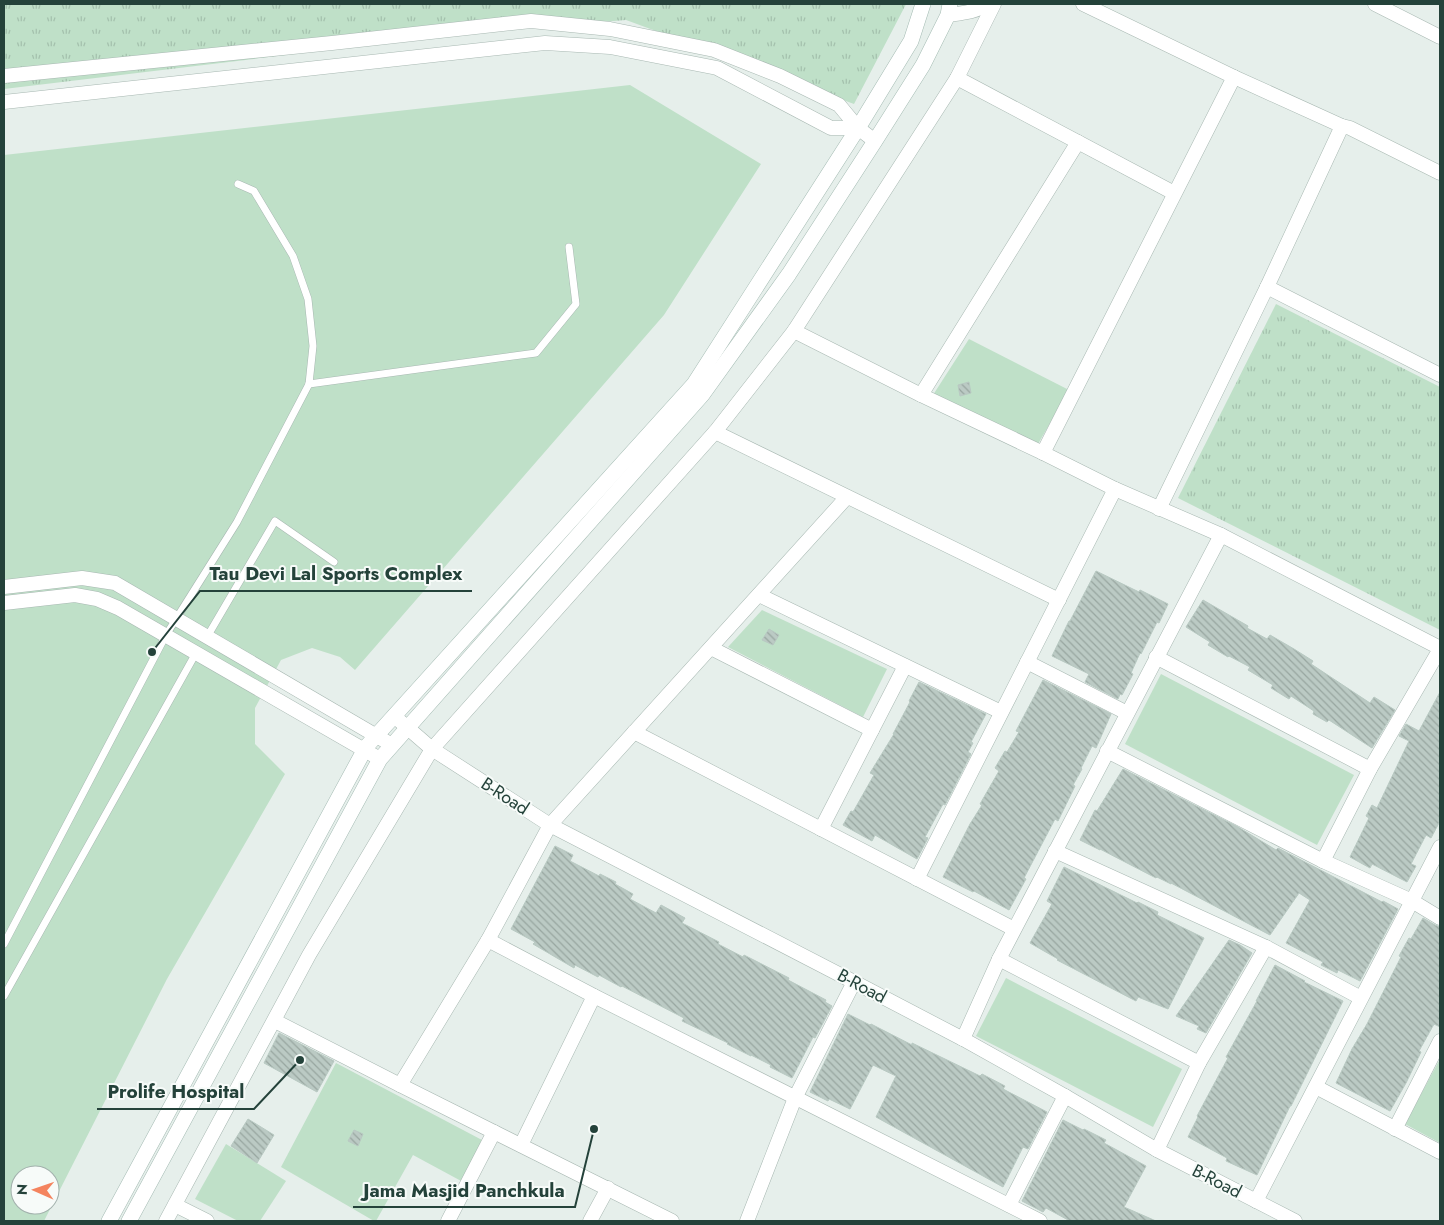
<svg xmlns="http://www.w3.org/2000/svg" width="1444" height="1225" font-family="Jost,sans-serif">
<style>
.grass{fill:url(#grass-tufts)}
.park{fill:#bfe0c8;fill-rule:evenodd}
.building{fill:url(#building-back-hatch);stroke:#b8c9c2}
.lines{fill:none;stroke-linecap:round;stroke-linejoin:round}
.lane-casing{stroke:#a8b8b2;stroke-width:8}
.street-casing{stroke:#a8b8b2;stroke-width:15}
.secondary-casing{stroke:#a4bbb3;stroke-width:16}
.lane{stroke:#fff;stroke-width:7}
.street{stroke:#fff;stroke-width:14}
.secondary{stroke:#fff;stroke-width:15}
.labels{text-anchor:middle;dominant-baseline:central;stroke-width:4;stroke-linejoin:round;paint-order:stroke}
.street-label{font-size:18px;fill:#24423a;stroke:#f7fbf9}
.leader{fill:none;stroke:#24423a;stroke-width:2}
.callout-dot{fill:#24423a;stroke:#f7fbf9;stroke-width:2}
.callout-label{font-size:19px;text-anchor:middle;font-weight:bold;fill:#24423a;stroke:#f7fbf9;stroke-width:4;stroke-linejoin:round;paint-order:stroke}
</style>
<defs>
<pattern id="grass-tufts" width="24" height="20" patternUnits="userSpaceOnUse" patternTransform="scale(1.25)"><rect width="24" height="20" fill="#bfe0c8"/><path d="M3 7l-1-3M5 7V3M7 7l1-3M15 17l-1-3M17 17v-4M19 17l1-3" fill="none" stroke="#a4c1ad"/></pattern>
<pattern id="building-back-hatch" width="6" height="6" patternUnits="userSpaceOnUse" patternTransform="scale(1.25)"><rect width="6" height="6" fill="#bbcac4"/><path d="M-1 5l2 2M0 0l6 6M5-1l2 2" fill="none" stroke="#98a6a0"/></pattern>
</defs>
<rect width="100%" height="100%" fill="#e6efeb"/>
<!-- grass -->
<g class="grass">
<polygon points="4,4 906,4 903,10 854,104 626,20 477,32 4,89"/>
<polygon points="1276,304 1440,387 1440,630 1178,498"/>
</g>
<!-- park -->
<g class="park">
<path d="M630,85L761,164L664,315L355,670L340,657L312,648L281,660L255,708V744L285,774L167,979L44,1221H4V155ZM20,1175H50V1205H20Z"/>
<polygon points="969,339 1069,390 1038,444 933,395"/>
<polygon points="762,610 887,669 863,717 728,647"/>
<polygon points="1161,674 1354,775 1317,845 1125,744"/>
<polygon points="1006,978 1182,1069 1153,1127 976,1036"/>
<polygon points="1440,1059 1440,1143 1405,1124"/>
<polygon points="336,1063 482,1140 463,1182 413,1155 376,1221 374,1221 281,1167"/>
<polygon points="226,1144 286,1181 260,1221 238,1221 195,1199"/>
</g>
<!-- building -->
<g class="building">
<polygon points="969,382 971,393 960,396 958,385"/>
<polygon points="1096,571 1139,592 1140,590 1168,604 1159,623 1157,622 1141,654 1140,653 1131,673 1133,674 1122,695 1120,694 1118,699 1085,682 1089,674 1052,656 1069,621 1070,621"/>
<polygon points="1203,600 1248,626 1247,628 1267,639 1270,635 1294,649 1313,661 1311,664 1370,703 1374,697 1395,710 1372,748 1329,720 1327,722 1313,714 1314,711 1291,696 1289,699 1271,688 1273,685 1248,670 1250,667 1229,656 1228,657 1208,645 1210,642 1186,627"/>
<polygon points="769,629 779,635 773,645 762,640"/>
<polygon points="1043,680 1111,714 1096,748 1092,746 1081,768 1082,769 1073,785 1075,786 1058,821 1055,819 1024,878 1026,879 1009,910 974,891 973,892 943,877 970,824 982,805 980,804 999,771 995,768 1005,751 1007,752 1019,732 1016,731"/>
<polygon points="919,682 986,714 971,742 973,743 968,752 971,754 945,805 943,804 925,837 928,838 917,859 875,835 872,841 843,825 851,811 853,812 874,775 870,773 894,734 893,734 910,702 909,701"/>
<polygon points="1440,692 1440,821 1431,838 1426,835 1411,864 1416,866 1407,882 1372,864 1370,868 1350,857 1369,818 1366,816 1372,805 1377,808 1409,741 1399,736 1406,724 1419,731"/>
<polygon points="1123,769 1238,827 1276,850 1278,848 1382,902 1383,901 1398,909 1360,981 1338,970 1337,973 1321,965 1323,962 1286,943 1310,900 1299,893 1270,935 1171,883 1171,884 1157,877 1156,878 1100,849 1100,850 1080,840 1095,810 1097,811"/>
<polygon points="555,846 573,855 570,861 599,876 600,874 616,882 615,884 633,894 630,899 656,913 661,905 685,918 682,923 719,942 718,944 743,957 744,955 789,978 788,980 826,1000 825,1002 832,1006 815,1038 813,1037 792,1078 770,1067 771,1065 751,1055 751,1056 727,1044 728,1043 682,1021 684,1018 622,986 621,987 599,975 598,977 575,965 574,968 533,944 535,942 511,929"/>
<polygon points="1064,867 1137,903 1138,902 1158,912 1157,915 1204,938 1168,1009 1138,997 1136,1001 1057,960 1058,959 1030,943 1052,904 1047,901"/>
<polygon points="1423,918 1435,925 1440,927 1440,1027 1434,1024 1419,1051 1421,1052 1406,1083 1390,1111 1336,1083 1352,1049 1367,1024 1401,957 1399,956 1409,938 1411,939"/>
<polygon points="1229,940 1240,945 1252,953 1206,1033 1197,1029 1199,1026 1176,1016"/>
<polygon points="1275,965 1305,981 1304,982 1343,1001 1291,1106 1290,1106 1257,1175 1226,1161 1227,1158 1188,1137 1198,1117 1197,1116 1228,1058 1226,1057 1257,1001 1256,1001"/>
<polygon points="848,1014 870,1025 871,1024 912,1045 912,1043 980,1076 982,1074 1005,1086 1003,1089 1047,1112 1028,1149 1023,1147 1003,1187 876,1117 896,1076 873,1065 850,1109 829,1099 828,1101 810,1092"/>
<polygon points="279,1033 334,1061 317,1092 264,1063"/>
<polygon points="248,1119 274,1135 257,1163 231,1146"/>
<polygon points="1063,1120 1083,1130 1084,1129 1106,1140 1104,1143 1146,1166 1124,1207 1156,1221 1070,1221 1046,1208 1043,1212 1022,1201"/>
<polygon points="354,1130 363,1134 358,1146 348,1141"/>
</g>
<g class="lines">
<!-- lane casing -->
<g class="lane-casing">
<g id="lane">
<polyline points="309,384 536,353 576,304 569,247"/>
<polyline points="207,637 275,521 334,562"/>
<polyline points="4,944 166,635 237,522 309,384 313,346 308,299 293,256 254,191 238,184"/>
<polyline points="4,996 196,653"/>
</g>
</g>
<!-- street casing -->
<g class="street-casing">
<g id="street">
<polyline points="1083,4 1234,77 1342,126 1350,128 1440,173"/>
<polyline points="1375,4 1440,37"/>
<path d="M948,15C962,13 976,12 988,4"/>
<polyline points="4,76 332,43 531,21 610,29 714,50 780,76 839,105 858,128 875,141"/>
<polyline points="957,78 1174,193"/>
<polyline points="4,102 545,43 610,47 717,68 831,128 858,128"/>
<polyline points="1267,287 1440,375"/>
<polyline points="794,331 921,395 1043,453 1115,489 1221,535 1440,648"/>
<polyline points="921,395 1078,142"/>
<polyline points="715,432 1059,600"/>
<polyline points="1043,453 1234,77"/>
<polyline points="1159,509 1267,287 1342,126"/>
<polyline points="4,587 82,578 115,583 392,745"/>
<polyline points="759,595 1001,712"/>
<polyline points="4,603 75,595 97,599 118,608 380,759"/>
<polyline points="711,648 872,730"/>
<polyline points="1156,657 1370,769"/>
<polyline points="1027,662 1127,713"/>
<polyline points="394,716 432,749 550,825 854,982 963,1039 1065,1096 1157,1150 1295,1221"/>
<polyline points="634,732 1014,929"/>
<polyline points="1107,751 1323,861 1412,901 1440,918"/>
<polyline points="821,829 905,666"/>
<polyline points="1055,851 1266,947 1361,998"/>
<polyline points="1323,861 1370,769 1440,649"/>
<polyline points="917,879 1115,489"/>
<polyline points="488,940 594,996 1040,1221"/>
<polyline points="999,959 1199,1063"/>
<polyline points="275,1021 400,1085 672,1221"/>
<polyline points="963,1039 999,959 1221,535"/>
<polyline points="400,1085 488,940 550,825 847,497"/>
<polyline points="1316,1087 1440,1152"/>
<polyline points="1395,1129 1440,1041"/>
<polyline points="521,1145 594,996"/>
<polyline points="1157,1150 1199,1063 1266,947"/>
<polyline points="1256,1201 1440,847"/>
<polyline points="175,1205 207,1221"/>
<polyline points="1009,1205 1065,1096"/>
<polyline points="166,1221 309,955 432,749 715,432 794,331 957,78 994,4"/>
<polyline points="448,1221 494,1132"/>
<polyline points="590,1221 608,1188"/>
<polyline points="747,1221 795,1098 854,982"/>
</g>
</g>
<!-- secondary casing -->
<g class="secondary-casing">
<g id="secondary">
<polyline points="109,1221 366,747 694,384 858,128 911,41 923,4"/>
<polyline points="129,1221 380,759 702,395 789,274 875,141 923,65 948,15 950,4"/>
</g>
</g>
<!-- lane -->
<use href="#lane" class="lane"/>
<!-- street -->
<use href="#street" class="street"/>
<!-- secondary -->
<use href="#secondary" class="secondary"/>
</g>
<g class="labels">
<!-- street labels -->
<g class="street-label">
<text transform="translate(505 796) rotate(33)">B-Road</text>
<text transform="translate(862 986) rotate(28)">B-Road</text>
<text transform="translate(1217 1181) rotate(27)">B-Road</text>
</g>
</g>
<!-- callouts -->
<path class="leader" d="M152 652L200 591H472M300 1060L254 1109H97M594 1129L575 1207H353"/>
<g class="callout-dot">
<circle cx="152" cy="652" r="5"/>
<circle cx="300" cy="1060" r="5"/>
<circle cx="594" cy="1129" r="5"/>
</g>
<g class="callout-label">
<text x="336" y="580">Tau Devi Lal Sports Complex</text>
<text x="176" y="1098">Prolife Hospital</text>
<text x="464" y="1197">Jama Masjid Panchkula</text>
</g>
<!-- border -->
<rect width="1444" height="1225" fill="none" stroke="#24423a" stroke-width="10"/>
<!-- north arrow -->
<g transform="translate(35 1190) rotate(272)"><circle r="24" fill="#f7fbf9" stroke="#a3b1ad"/>
<path d="M0-4L9 19L0 12L-9 19Z" fill="#f4845f"/>
<text y="-8" font-size="14" font-weight="bold" text-anchor="middle" fill="#24423a">N</text>
</g>
</svg>
